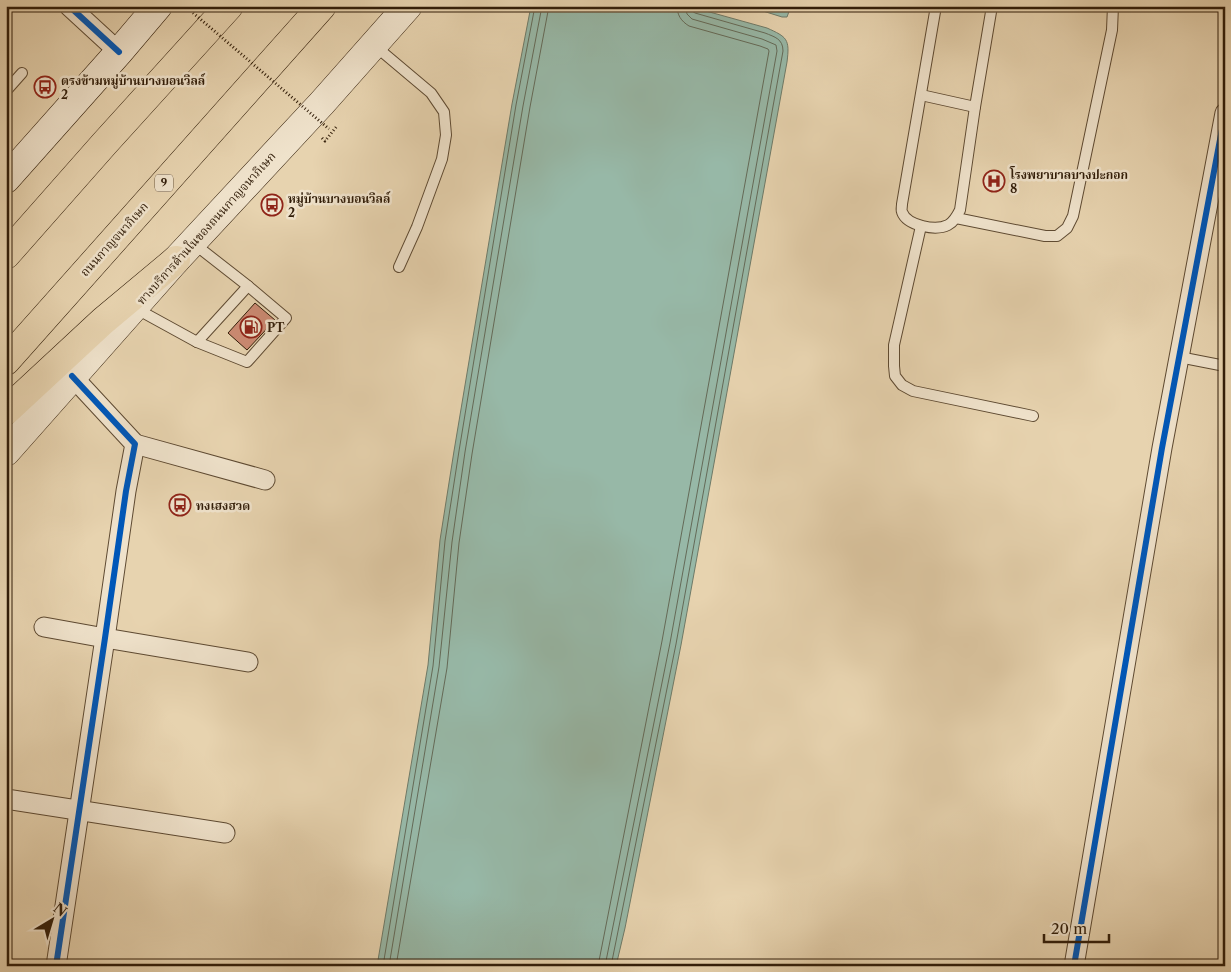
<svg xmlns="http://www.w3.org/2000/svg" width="1231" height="972" font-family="'Libre Caslon Text','Noto Serif Thai',serif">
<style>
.water{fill:#97b8a7;stroke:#6e7a68}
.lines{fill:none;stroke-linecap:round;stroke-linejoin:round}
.shore{stroke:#646a58;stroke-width:1}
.building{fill:#cd8b74;stroke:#311d09}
.lane-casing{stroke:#5e4a32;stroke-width:12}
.street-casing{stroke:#5e4a32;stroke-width:21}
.secondary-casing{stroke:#311d09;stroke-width:29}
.highway-casing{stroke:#311d09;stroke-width:29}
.path{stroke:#311d09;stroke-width:3;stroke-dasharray:1 2.5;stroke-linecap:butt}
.lane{stroke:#efe2cb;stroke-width:10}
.street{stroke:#efe2cb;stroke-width:19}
.secondary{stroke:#efe2cb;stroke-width:28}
.highway{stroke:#e7d3af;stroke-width:28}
.path-bridge{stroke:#311d09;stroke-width:3;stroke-dasharray:1 2.5;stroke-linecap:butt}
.cycleway-casing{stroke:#efe2cb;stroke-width:9}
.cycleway{stroke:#0057b8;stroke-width:6}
.labels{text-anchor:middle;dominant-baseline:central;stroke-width:5;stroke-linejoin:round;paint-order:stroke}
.shield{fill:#efe2cb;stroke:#6a5843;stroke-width:1}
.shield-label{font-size:11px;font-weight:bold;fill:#311d09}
.poi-label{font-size:12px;font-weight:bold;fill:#311d09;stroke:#efe2cb;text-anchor:start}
.street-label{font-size:12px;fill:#311d09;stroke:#efe2cb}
</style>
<rect width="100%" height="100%" fill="#e7d3af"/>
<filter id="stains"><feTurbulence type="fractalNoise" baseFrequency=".004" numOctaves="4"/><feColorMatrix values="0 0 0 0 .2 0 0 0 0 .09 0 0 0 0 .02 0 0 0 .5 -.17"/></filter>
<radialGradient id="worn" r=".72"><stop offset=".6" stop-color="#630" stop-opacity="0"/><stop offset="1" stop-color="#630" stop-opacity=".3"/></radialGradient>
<!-- water -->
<g class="water">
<path d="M531,6H688L767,28C787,37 790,39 787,62L681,645L625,928L616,966H377L428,665L440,540L454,451L512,104Z"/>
<polygon points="747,6 791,6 787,17 782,17"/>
</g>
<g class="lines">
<!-- shore -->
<g class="shore">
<polyline points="383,966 433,666 445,541 459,451 516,105 535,6"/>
<polyline points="389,966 439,667 452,542 465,452 523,106 542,6"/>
<polyline points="396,966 447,668 459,543 472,454 530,107 549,6"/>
<path d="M598,966L662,641L769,51L768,49L760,46L689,26C681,21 677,15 677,6"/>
<polyline points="605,966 670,643 777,51 776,45 762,39 692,19 687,14 685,6"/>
<path d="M611,966L676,644L783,51C783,39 775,37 765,33L695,13L692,11L691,6"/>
</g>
</g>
<!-- building -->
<polygon class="building" points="255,303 275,320 247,350 228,333"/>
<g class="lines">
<!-- lane casing -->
<g class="lane-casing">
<g id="lane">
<path d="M936,6L902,204C902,207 901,210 902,212C907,226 936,231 948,225C954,222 957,216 960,210L975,107L992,6"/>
<polyline points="374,45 431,93 444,112 446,135 442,159 417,227 399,267"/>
<polyline points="6,91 22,73"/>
<polyline points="921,95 975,107"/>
<polyline points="956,218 1045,236 1057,236 1067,228 1073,216 1112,30 1113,6"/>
<polyline points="921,226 894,345 894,366 895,376 902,385 913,391 1033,416"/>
<polyline points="135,308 197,342 247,362 286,318 248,286 193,243"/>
<polyline points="197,342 248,286"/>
<polyline points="1179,357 1225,366"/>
</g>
</g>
<!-- street casing -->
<g class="street-casing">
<g id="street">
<polyline points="69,6 119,52"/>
<polyline points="135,444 265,480"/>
<polyline points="44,627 105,638 248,662"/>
<polyline points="6,799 225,833"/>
<polyline points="56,966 105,638 126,491 135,444 72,376"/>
<polyline points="1074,966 1162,448 1225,113"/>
</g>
</g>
<!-- secondary casing -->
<g class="secondary-casing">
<g id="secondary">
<polyline points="6,179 119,52 158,6"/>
<polyline points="6,452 176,260 322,103 408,6"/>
</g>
</g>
<!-- highway casing -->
<g class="highway-casing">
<g id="highway">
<polyline points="6,255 104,144 229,6"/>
<polyline points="6,361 322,6"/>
<polyline points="6,411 103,321 176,260"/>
</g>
</g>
<!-- path -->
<polyline class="path" points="322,138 325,141 337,126"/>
<!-- lane -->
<use href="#lane" class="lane"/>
<!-- street -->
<use href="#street" class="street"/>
<!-- secondary -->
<use href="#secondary" class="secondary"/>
<!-- highway -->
<use href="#highway" class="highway"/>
<!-- path-bridge -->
<polyline class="path-bridge" points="185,6 329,129"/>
<!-- cycleway casing -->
<g class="cycleway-casing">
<g id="cycleway">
<polyline points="69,6 119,52"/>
<polyline points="56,966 105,638 126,491 135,444 72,376"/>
<polyline points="1074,966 1162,448 1225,113"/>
</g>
</g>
<!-- cycleway -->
<use href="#cycleway" class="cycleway"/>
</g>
<!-- icons -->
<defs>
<g id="bus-ring" transform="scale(1.125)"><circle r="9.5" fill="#efe2cb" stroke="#8f2418" stroke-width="1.5"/><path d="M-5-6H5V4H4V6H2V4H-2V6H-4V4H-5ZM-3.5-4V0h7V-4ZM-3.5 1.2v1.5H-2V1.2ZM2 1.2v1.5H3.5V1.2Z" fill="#8f2418"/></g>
<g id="hospital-ring" transform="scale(1.125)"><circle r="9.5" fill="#efe2cb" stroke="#8f2418" stroke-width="1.5"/><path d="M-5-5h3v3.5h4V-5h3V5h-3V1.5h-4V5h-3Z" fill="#8f2418"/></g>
<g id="fuel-ring" transform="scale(1.125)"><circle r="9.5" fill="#efe2cb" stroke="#8f2418" stroke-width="1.5"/><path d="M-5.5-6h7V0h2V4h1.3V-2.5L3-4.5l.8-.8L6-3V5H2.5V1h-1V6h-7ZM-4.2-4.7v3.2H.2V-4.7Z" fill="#8f2418"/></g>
</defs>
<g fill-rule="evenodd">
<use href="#bus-ring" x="45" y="87"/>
<use href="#hospital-ring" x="994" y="181"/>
<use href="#bus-ring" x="272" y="205"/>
<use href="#fuel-ring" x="251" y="327"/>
<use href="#bus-ring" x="180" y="505"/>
</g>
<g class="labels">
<!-- shield labels -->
<rect class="shield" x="155" y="174.5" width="18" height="17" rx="4"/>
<g class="shield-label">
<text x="164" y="183">9</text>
</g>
<!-- poi labels -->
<g class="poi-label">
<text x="61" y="80">ตรงข้ามหมู่บ้านบางบอนวิลล์<tspan x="61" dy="14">2</tspan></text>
<text x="1010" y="174">โรงพยาบาลบางปะกอก<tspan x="1010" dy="14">8</tspan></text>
<text x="288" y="198">หมู่บ้านบางบอนวิลล์<tspan x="288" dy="14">2</tspan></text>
<text x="267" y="327">PT</text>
<text x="196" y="505">ทงเฮงฮวด</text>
</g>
<!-- street labels -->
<g class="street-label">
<text transform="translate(206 228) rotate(-48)">ทางบริการด้านในของถนนกาญจนาภิเษก</text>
<text transform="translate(114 239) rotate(-48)">ถนนกาญจนาภิเษก</text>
</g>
</g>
<!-- margin -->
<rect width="1231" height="972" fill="none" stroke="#e7d3af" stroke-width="25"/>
<rect x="8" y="8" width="1216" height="957" fill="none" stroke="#311d09" stroke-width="2.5"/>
<rect x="12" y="12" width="1206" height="947" fill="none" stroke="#311d09"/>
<!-- north arrow -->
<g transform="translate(52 920) rotate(38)" stroke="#efe2cb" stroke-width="4" paint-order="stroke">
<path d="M0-4L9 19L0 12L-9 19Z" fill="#311d09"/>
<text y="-8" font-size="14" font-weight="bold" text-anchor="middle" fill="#311d09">N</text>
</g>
<!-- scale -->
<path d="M1044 934v8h65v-8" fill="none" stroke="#311d09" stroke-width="2.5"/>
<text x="1051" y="934" font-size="15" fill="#311d09" stroke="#efe2cb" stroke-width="4" paint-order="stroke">20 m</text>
<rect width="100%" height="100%" filter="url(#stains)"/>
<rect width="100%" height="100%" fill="url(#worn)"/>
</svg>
